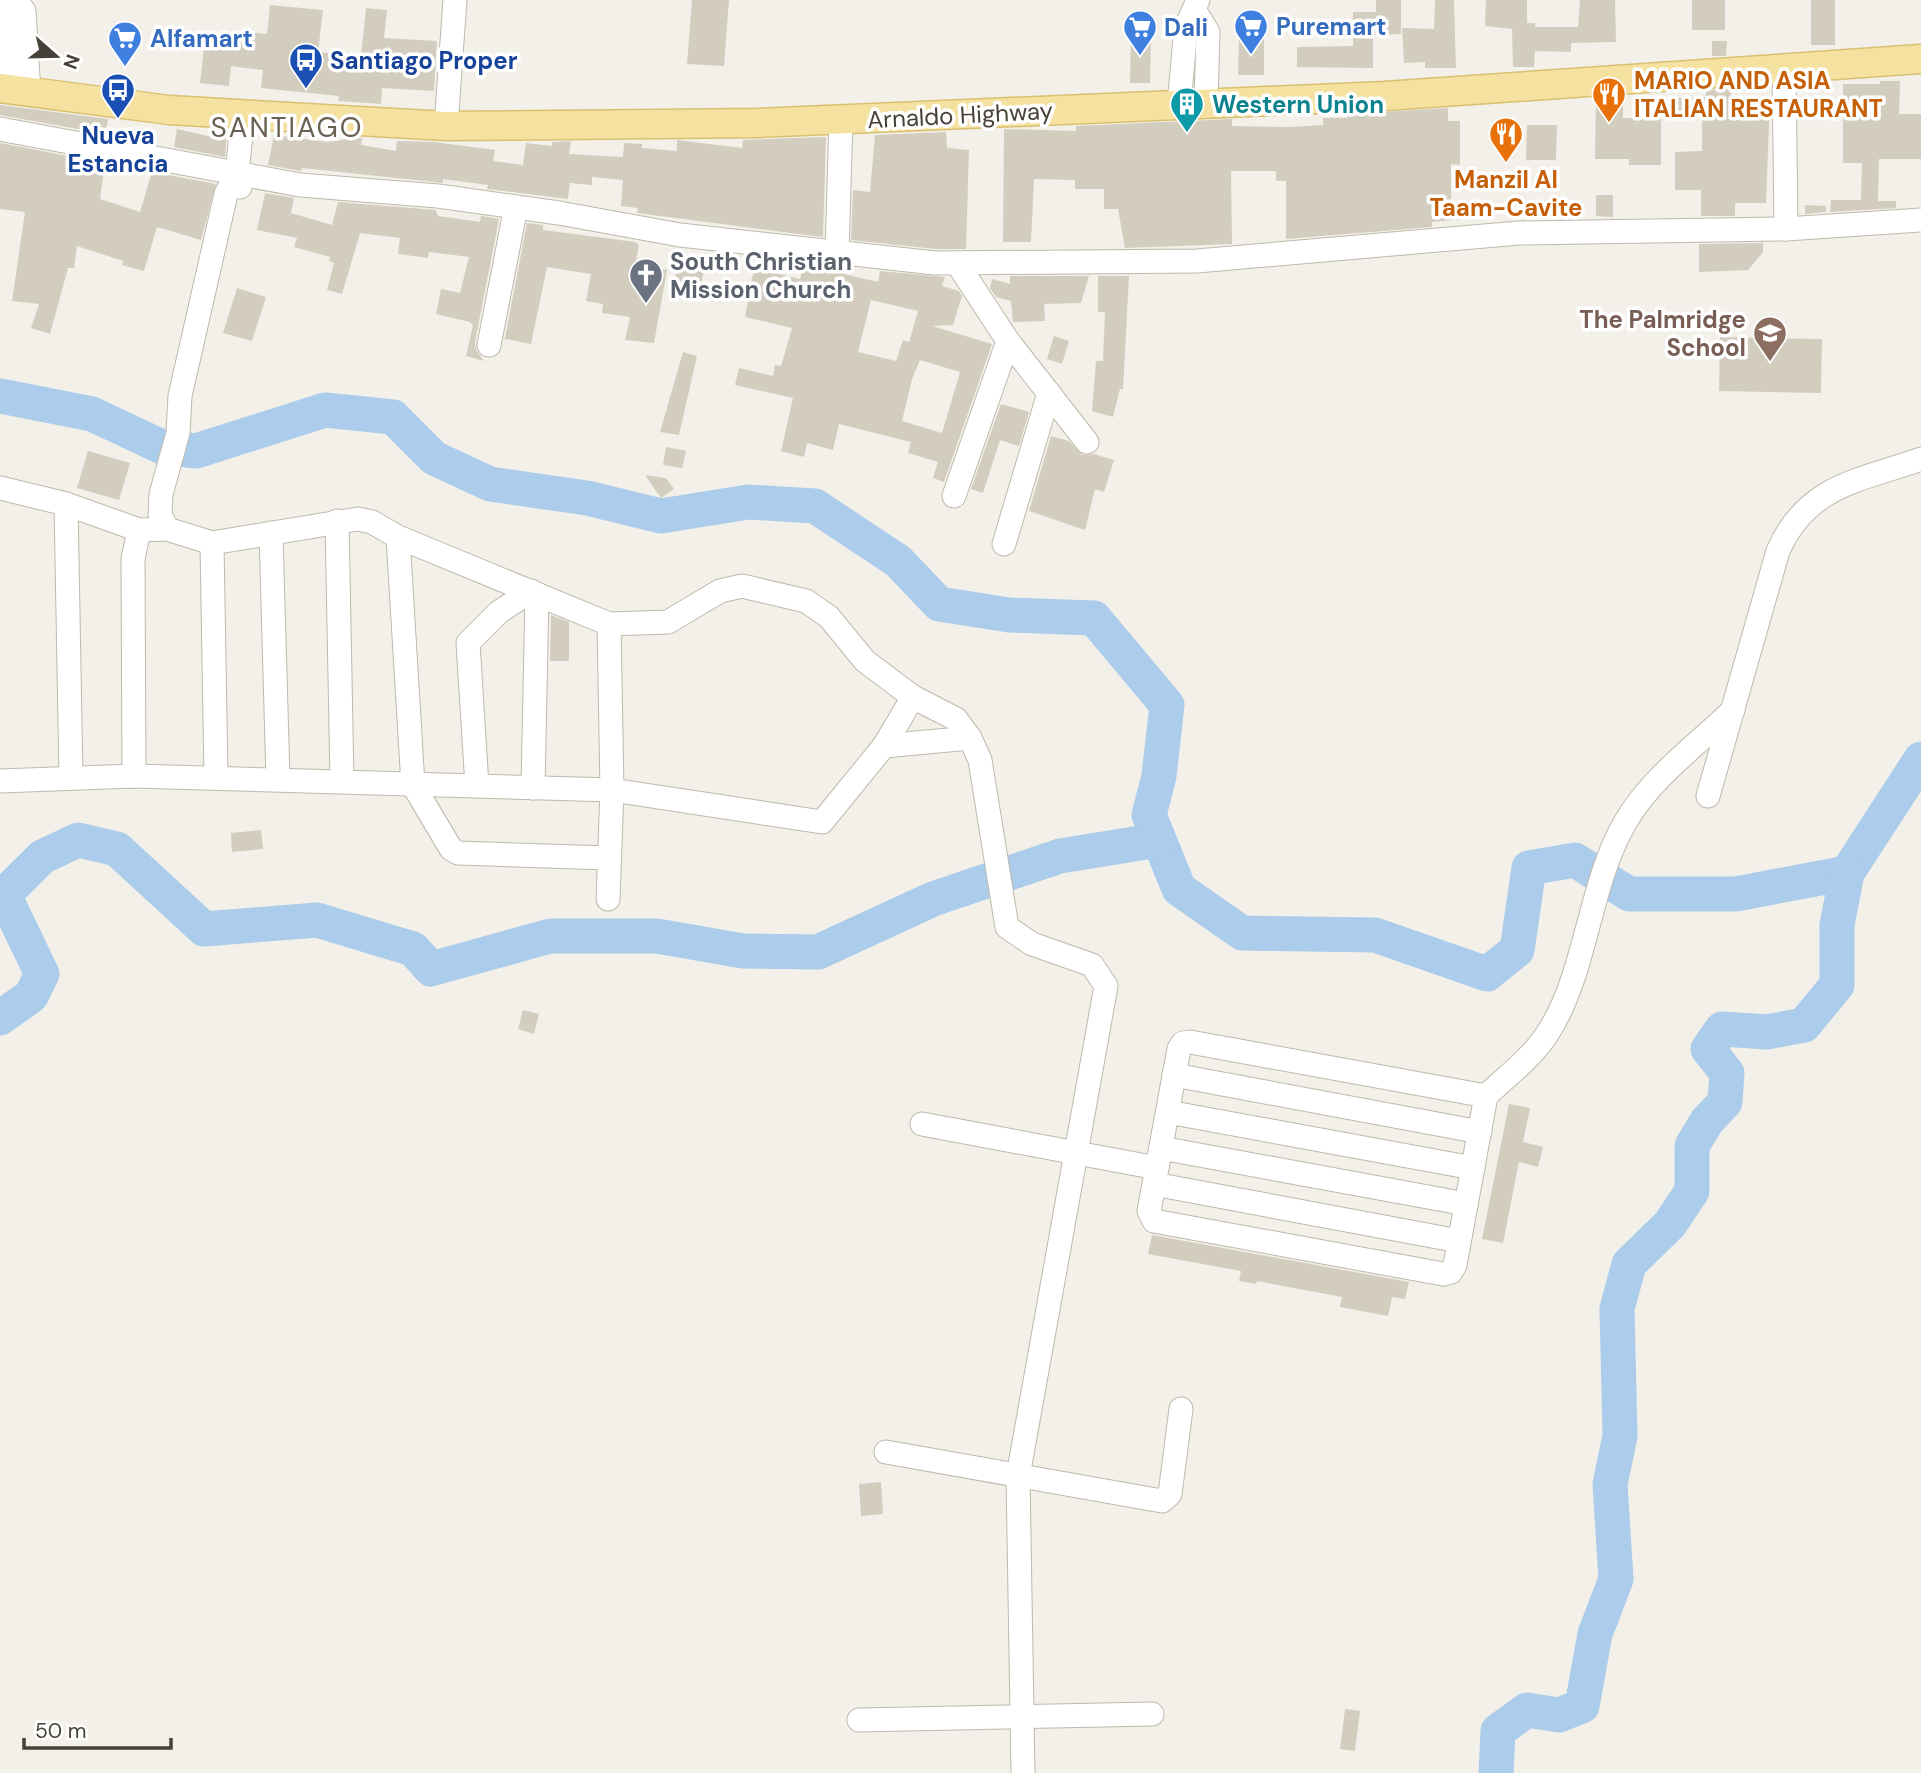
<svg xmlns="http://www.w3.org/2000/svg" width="1921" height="1773" font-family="'DM Sans',sans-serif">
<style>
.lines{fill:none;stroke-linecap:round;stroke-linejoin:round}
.river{stroke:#abccea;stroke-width:35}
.building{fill:#d3cdbf;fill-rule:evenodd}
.minor-casing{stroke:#beb9ac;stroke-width:25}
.major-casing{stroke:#d9c071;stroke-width:31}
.minor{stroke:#fff;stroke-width:23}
.major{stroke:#f5e2a0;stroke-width:28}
.labels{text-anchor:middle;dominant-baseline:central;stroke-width:7;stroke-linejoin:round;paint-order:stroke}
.shop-label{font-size:24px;font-weight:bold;fill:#366cbe;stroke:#fff;text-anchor:start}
.transit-label{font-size:24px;font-weight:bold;fill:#164399;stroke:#fff;text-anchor:start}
.food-label{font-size:24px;font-weight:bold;fill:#c56008;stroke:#fff;text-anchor:start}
.culture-label{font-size:24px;font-weight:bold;fill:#0d838f;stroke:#fff;text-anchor:start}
.street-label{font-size:24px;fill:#464138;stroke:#fff}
.worship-label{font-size:24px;font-weight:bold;fill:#5b616d;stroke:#fff;text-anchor:start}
.education-label{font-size:24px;font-weight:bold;fill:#785e54;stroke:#fff;text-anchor:end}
.quarter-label{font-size:28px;letter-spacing:2px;fill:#686050;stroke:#fff}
</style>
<rect width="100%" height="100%" fill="#f3f0e9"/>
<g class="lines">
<!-- river -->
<g class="river">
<polyline points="0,396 92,414 162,447 196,451 325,410 393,417 434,458 490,484 587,498 661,516 748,502 815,506 898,561 939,604 1009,615 1094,618 1167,705 1159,776 1149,815 1179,889 1242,933 1375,935 1487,974 1517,950 1529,868 1575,860 1629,894 1736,894 1847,873 1921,759"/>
<polyline points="0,1018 31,996 42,974 4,895 42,857 78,840 117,849 204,929 317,920 413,949 431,969 550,936 657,936 743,951 818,952 933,899 1060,856 1159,840"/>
<polyline points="1496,1773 1498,1731 1527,1710 1559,1715 1582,1706 1595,1634 1616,1579 1610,1484 1620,1436 1617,1309 1629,1264 1670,1224 1692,1191 1692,1146 1707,1121 1725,1102 1727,1073 1708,1049 1722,1029 1767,1032 1804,1025 1837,985 1837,925 1847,873"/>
</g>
</g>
<!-- building -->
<g class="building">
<polygon points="692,0 729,0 724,66 687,64"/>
<polygon points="1376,0 1401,0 1401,34 1373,35 1373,68 1297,67 1297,47 1353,46 1353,12 1376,12"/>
<polygon points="1435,0 1454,0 1456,68 1425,68 1425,62 1404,63 1402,28 1434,29"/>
<polygon points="1486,0 1527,0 1527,23 1535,23 1535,27 1578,27 1580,0 1615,0 1616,42 1571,43 1571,52 1535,51 1534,67 1513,67 1512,29 1485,26"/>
<rect x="1692" y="0" width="33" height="30"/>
<rect x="1811" y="0" width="24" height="45"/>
<polygon points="270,5 323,10 318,52 361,56 366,8 387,10 384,38 437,41 434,91 382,88 381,104 338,101 339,96 261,88 263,70 231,66 229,86 200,83 205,40 237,43 238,31 267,34"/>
<polygon points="1131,31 1151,32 1150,83 1130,83"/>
<polygon points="1239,37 1264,37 1264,75 1238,75"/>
<polygon points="1712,41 1727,41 1726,56 1712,56"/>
<polygon points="1880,81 1900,81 1899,114 1921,114 1921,159 1879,159 1878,201 1896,201 1896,208 1830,212 1831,200 1861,200 1862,163 1843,163 1843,84 1880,84"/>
<polygon points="1731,89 1731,99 1770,100 1766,203 1735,203 1735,216 1701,216 1701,190 1675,190 1675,152 1702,151 1702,116 1674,116 1675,98 1706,97 1706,90"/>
<polygon points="1623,96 1623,118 1661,119 1661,165 1629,165 1629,159 1595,159 1596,98"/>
<polygon points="0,105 108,119 105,134 0,115"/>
<polygon points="1448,108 1448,121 1460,121 1460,165 1451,164 1451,203 1471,203 1471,218 1432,222 1432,227 1286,239 1286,181 1276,181 1276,171 1231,171 1232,244 1125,248 1118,209 1104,209 1104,189 1075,189 1075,180 1034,179 1031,242 1003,242 1004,129 1076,131 1076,126 1232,119 1232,126 1289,127 1323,125 1323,118 1347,118 1348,114"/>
<polygon points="1527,125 1557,125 1556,160 1526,160"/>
<polygon points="177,129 212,137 213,131 227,134 225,157 174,147"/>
<polygon points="946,132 947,148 969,150 966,249 936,249 851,240 853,190 870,192 875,135"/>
<polygon points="274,135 328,142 343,140 344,137 362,138 361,145 396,151 397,141 434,142 495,150 493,161 523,165 526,143 552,146 552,142 571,141 569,154 623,157 624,143 642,144 642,148 677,151 677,140 742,148 743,140 826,137 823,237 637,213 638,208 621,206 623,180 592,177 592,185 570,183 568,199 487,189 488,185 443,179 443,183 302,168 301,171 268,165"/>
<polygon points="0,143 105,163 100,199 140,212 152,172 216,184 201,240 157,227 144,271 122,265 123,261 77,246 74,268 68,268 50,334 31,328 39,304 12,301 25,212 0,209"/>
<polygon points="265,193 294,198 291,213 332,225 338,202 436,210 438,216 480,222 481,216 499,219 475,342 476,350 484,361 466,356 473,325 470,322 436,314 441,289 460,293 469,257 429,252 428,258 398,254 400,238 360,233 342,294 327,290 334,263 329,261 330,257 294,247 297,238 257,230"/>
<polygon points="1596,195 1613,195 1613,217 1596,216"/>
<rect x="1542" y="200" width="17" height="18"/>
<polygon points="1805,205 1826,206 1826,212 1805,214"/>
<polygon points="527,223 543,225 543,230 635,242 639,245 635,266 667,270 654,343 625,340 630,317 602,313 603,304 586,301 591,274 547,267 531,344 505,339 504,343"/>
<polygon points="1763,243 1763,252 1748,270 1699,272 1699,244"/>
<polygon points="682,255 706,261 700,289 673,283"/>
<path d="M804,263L845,267L844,274L878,282L880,271L945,277L942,286L959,291L962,296L953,325L932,326L992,344L944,482L933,478L938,462L908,453L911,442L839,424L833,450L807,443L804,457L781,451L793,398L735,385L739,368L773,376L775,365L781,366L792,328L745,317L754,268L800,279ZM871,300L918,311L909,342L903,340L896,361L858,352ZM920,360L960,372L942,433L902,421L912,379Z"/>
<polygon points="1010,276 1089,276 1081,303 1044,304 1045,321 1013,322 1011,301 996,297 990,288 992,279 1010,284"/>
<polygon points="1098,276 1129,276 1123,389 1120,389 1113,417 1092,411 1096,361 1103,361 1105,312 1098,312"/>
<polygon points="237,288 266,297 252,341 223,333"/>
<polygon points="1054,336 1069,341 1062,364 1047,359"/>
<polygon points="1720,337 1822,339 1821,393 1719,391"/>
<polygon points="683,352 697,356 679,435 660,432"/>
<polygon points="1001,404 1029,412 1019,446 1000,440 983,493 971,489"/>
<polygon points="1051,436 1069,441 1082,455 1094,454 1114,460 1104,492 1095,489 1085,530 1029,511"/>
<polygon points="666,447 686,451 682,468 663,465"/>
<polygon points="88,451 130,463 119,500 77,488"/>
<polygon points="645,475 666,478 674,489 661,498"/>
<polygon points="551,615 569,622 569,661 550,661"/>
<polygon points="261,830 263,849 232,852 231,833"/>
<polygon points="523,1010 539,1014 534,1034 518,1029"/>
<polygon points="1509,1104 1530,1108 1523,1142 1543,1147 1538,1167 1519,1162 1503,1243 1482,1239"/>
<polygon points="1152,1235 1409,1282 1405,1299 1392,1297 1388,1316 1340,1307 1342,1297 1257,1281 1256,1284 1239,1281 1241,1271 1148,1254"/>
<polygon points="881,1482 883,1514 861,1516 859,1484"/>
<polygon points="1345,1709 1360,1711 1355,1751 1340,1749"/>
</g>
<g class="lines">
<!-- minor casing -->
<g class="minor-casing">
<g id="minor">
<polyline points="16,0 24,11 29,92"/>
<polyline points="1195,11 1208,32 1206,102"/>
<polyline points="1784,69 1786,229"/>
<polyline points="6,89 3,11 6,0"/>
<polyline points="1179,105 1186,27 1198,0"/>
<polyline points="446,126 455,0"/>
<polyline points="0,129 300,185 438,196 559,213 680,235 935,263 1197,261 1519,233 1786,229 1921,220"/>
<polyline points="240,187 237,173 243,116"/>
<polyline points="837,252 841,120"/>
<polyline points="957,263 1008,341 1087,442"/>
<polyline points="489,345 516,207"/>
<polyline points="0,488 66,504 139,530 167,529 212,543 358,519 372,522 398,537 609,624 668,622 720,591 742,586 806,601 829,617 865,661 913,697 956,719 970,738 980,760 1007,927 1032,944 1092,965 1106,986 1018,1476 1023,1773"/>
<polyline points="954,496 1008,341"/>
<polyline points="66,504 71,778"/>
<polyline points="337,521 342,781"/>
<polyline points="167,529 160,514 161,494 178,433 180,396 226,194 237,173"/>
<polyline points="271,533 278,779"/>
<polyline points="398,537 413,785 451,849 458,853 609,858"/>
<polyline points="212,543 216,777"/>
<polyline points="1004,544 1049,393"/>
<polyline points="884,746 970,738"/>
<polyline points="134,776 133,559 139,530"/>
<polyline points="0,781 134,776 612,790 822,822 884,746 913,697"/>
<polyline points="477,786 468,643 499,612 531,591"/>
<polyline points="533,788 537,594"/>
<path d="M1708,796L1778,551C1807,485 1859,481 1921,459"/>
<polyline points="608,899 612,790 609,624"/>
<polygon points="1190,1042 1486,1096 1455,1265 1451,1272 1443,1274 1154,1221 1149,1211 1179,1049 1183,1043"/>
<polyline points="1174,1075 1480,1132"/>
<path d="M1486,1096C1507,1076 1534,1056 1549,1031C1587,971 1589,883 1626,821C1651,778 1697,745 1733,710"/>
<polyline points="1168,1112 1473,1168"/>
<polyline points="922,1124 1157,1168"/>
<polyline points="1161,1148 1466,1204"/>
<polyline points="1154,1184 1459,1241"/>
<polyline points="886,1452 1162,1501 1170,1494 1181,1409"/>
<polyline points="859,1720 1152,1714"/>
</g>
</g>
<!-- major casing -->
<g class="major-casing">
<polyline id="major" points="0,88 169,110 446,126 758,123 1385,96 1921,59"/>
</g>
<!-- minor -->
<use href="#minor" class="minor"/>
<!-- major -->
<use href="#major" class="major"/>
</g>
<!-- icons -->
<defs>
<g id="supermarket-pin" transform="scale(1.75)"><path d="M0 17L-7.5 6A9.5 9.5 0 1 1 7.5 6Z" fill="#3f7fe0" stroke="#fff"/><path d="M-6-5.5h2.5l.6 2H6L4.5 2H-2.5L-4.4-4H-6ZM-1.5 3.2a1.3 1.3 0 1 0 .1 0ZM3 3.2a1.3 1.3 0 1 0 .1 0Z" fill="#fff"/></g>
<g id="bus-pin" transform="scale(1.75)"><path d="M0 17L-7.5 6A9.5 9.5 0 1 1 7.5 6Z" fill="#1a4fb4" stroke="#fff"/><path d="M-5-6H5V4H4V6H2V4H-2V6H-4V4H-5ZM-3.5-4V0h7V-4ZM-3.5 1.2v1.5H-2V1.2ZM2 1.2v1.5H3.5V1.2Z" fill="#fff"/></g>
<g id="restaurant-pin" transform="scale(1.75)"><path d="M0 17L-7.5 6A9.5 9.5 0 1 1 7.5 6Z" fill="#e8710a" stroke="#fff"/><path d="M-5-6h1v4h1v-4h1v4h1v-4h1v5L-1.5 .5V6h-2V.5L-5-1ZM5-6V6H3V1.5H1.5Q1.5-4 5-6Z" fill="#fff"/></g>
<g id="building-pin" transform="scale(1.75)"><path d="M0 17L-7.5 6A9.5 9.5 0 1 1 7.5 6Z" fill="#0f9aa8" stroke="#fff"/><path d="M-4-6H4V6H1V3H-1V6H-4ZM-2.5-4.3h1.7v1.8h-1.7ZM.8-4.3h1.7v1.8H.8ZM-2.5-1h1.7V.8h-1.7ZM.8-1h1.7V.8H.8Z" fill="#fff"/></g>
<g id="church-pin" transform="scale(1.75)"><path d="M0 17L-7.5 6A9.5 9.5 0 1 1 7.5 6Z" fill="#6b7280" stroke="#fff"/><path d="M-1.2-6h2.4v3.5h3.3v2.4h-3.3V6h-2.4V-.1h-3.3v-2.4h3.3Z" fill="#fff"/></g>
<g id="school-pin" transform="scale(1.75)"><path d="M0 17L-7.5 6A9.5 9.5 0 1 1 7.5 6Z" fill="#8d6e63" stroke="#fff"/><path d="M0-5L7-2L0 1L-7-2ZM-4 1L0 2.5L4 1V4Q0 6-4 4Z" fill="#fff"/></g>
</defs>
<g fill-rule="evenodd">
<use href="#supermarket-pin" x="1251" y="26"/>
<use href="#supermarket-pin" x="1140" y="27"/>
<use href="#supermarket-pin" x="125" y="38"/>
<use href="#bus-pin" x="306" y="60"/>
<use href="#bus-pin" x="118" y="90"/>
<use href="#restaurant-pin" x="1609" y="94"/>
<use href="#building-pin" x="1187" y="104"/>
<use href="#restaurant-pin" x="1506" y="134"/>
<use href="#church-pin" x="646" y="275"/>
<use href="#school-pin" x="1770" y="333"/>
</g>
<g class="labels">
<!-- shop labels -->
<g class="shop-label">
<text x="1276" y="26">Puremart</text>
<text x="1164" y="27">Dali</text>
<text x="150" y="38">Alfamart</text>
</g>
<!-- transit labels -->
<g class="transit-label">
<text x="330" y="60">Santiago Proper</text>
<text x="118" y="135" text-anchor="middle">Nueva<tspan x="118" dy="28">Estancia</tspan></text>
</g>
<!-- food labels -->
<g class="food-label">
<text x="1634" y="80">MARIO AND ASIA<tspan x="1634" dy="28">ITALIAN RESTAURANT</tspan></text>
<text x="1506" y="179" text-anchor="middle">Manzil Al<tspan x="1506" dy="28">Taam-Cavite</tspan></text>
</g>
<!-- culture labels -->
<g class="culture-label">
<text x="1212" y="104">Western Union</text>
</g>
<!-- street labels -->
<g class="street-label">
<text transform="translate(960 115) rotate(-3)">Arnaldo Highway</text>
</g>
<!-- worship labels -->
<g class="worship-label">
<text x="670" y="261">South Christian<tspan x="670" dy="28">Mission Church</tspan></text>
</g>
<!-- education labels -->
<g class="education-label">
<text x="1746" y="319">The Palmridge<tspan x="1746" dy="28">School</tspan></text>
</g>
<!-- quarter labels -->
<g class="quarter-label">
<text x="287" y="127">SANTIAGO</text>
</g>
</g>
<!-- north arrow -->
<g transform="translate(56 56) rotate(110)" stroke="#ffffff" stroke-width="5" paint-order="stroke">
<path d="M0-5L12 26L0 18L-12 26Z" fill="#464138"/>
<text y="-10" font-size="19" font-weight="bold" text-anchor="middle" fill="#464138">N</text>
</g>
<!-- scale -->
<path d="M24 1738v10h147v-10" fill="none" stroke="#464138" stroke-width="3.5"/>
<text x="35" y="1738" font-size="21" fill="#464138" stroke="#ffffff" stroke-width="5" paint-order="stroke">50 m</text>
</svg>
